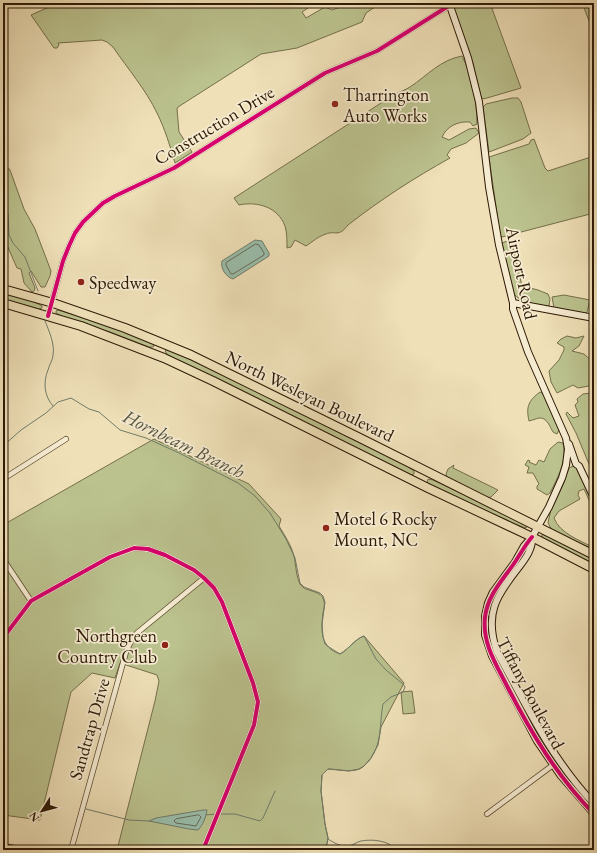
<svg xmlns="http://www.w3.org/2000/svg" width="597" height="853" font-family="'EB Garamond',serif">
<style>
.green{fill:#bbc28e;stroke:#746e4a}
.water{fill:#9abdab;stroke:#6f7b69}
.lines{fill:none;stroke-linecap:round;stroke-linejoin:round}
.shore{stroke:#646b58;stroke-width:1}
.stream{stroke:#6f7b69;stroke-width:1}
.street-casing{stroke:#5e4b32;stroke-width:6}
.secondary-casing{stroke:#2e1905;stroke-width:8}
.highway-casing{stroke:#2e1905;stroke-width:10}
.street{stroke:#f5ebd1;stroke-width:4.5}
.secondary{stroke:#f5ebd1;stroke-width:6}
.highway{stroke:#efe0b8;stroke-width:8}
.cycleway-casing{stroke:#f5ebd1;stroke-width:6}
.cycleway{stroke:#d6006c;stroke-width:4}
.poi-dot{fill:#8f2418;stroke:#f5ebd1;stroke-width:1.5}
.labels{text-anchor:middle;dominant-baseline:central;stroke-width:3.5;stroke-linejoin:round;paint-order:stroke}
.poi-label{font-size:18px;fill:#2e1905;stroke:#f5ebd1;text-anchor:start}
.street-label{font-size:18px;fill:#2e1905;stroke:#f5ebd1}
.water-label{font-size:19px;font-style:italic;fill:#54523f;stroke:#f5ebd1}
</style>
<rect width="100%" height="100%" fill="#efe0b8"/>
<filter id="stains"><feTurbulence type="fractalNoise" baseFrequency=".005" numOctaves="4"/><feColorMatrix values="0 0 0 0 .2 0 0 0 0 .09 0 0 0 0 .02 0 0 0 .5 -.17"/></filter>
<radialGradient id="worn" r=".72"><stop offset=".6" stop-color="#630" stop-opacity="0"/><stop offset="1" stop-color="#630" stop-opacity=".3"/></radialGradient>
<!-- green -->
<g class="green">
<path d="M58,3H305L308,8L302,12L306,18L325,7L332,10L351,3H381L366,13L362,22L297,48L261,54L178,107L177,109L179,132L192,152L175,163C170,146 165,129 157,113C146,90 128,69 113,47L107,42L102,40L58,43L59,45L57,48H54L31,15Z"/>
<polygon points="452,3 490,3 521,88 487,98 483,99 481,97 473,63"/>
<polygon points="582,3 594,3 594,33"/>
<path d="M462,56C472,75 477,102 477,124L473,126L470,122C458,121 447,126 442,137L449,140L469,129L476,128L479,133L466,143L451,149L447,155L450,158C414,178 380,200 348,225C338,238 336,230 326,234C319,236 312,242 306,246L295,240L291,247L287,248C287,241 287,232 285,226C278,207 257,201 239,205L234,198L395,94C400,92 405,90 410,87C428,75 440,60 462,56Z"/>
<polygon points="512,98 518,98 521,102 531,133 523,139 489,152 483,107 486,104"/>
<polygon points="534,139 545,168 548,171 594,156 594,213 502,237 500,235 489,157 529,144 531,140"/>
<polygon points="3,162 10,170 24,209 35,229 51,271 50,276 45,287 41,287 31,271 29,273 35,288 34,291 32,292 24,283 21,269 17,268 3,236"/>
<path d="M507,241L512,243L522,286L538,290L548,294L550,299L549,306L547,307C534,304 521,303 513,293L502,243Z"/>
<polygon points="3,292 30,300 42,306 42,308 39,309 3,299"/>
<polygon points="564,295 590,300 587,312 585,314 554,308 552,297"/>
<polygon points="58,310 112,326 153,343 154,346 153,347 149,347 110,332 69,320 56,313 56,311"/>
<polygon points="567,336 576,338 584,336 579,346 572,351 584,354 594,363 594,385 578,388 573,385 557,393 551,382 549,371 559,360 564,350 564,347 557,343 561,339"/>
<polygon points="169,349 404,464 414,471 414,474 409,476 177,361 167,354 165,351"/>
<path d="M540,392L542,393L544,396L559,430L557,434L553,432C550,427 547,417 539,418C535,419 533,420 529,421C526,407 528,401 540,392Z"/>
<polygon points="591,393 594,397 594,415 592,417 591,425 594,432 594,476 576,433 566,414 567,412 573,418 579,416 575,405 578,402 577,399 583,394"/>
<path d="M154,439L249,484L281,519L279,526C285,536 291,545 294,556C296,565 296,576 300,584C305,593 322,589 324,601C325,604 324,609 323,613C321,631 320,647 340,654C349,649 355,639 364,636L404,683L381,727L378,745L371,758L364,766L359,769L349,771L328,769L322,775L321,791L325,824L328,838L327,844L323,850H117L155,701L159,681L157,675L120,663L115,678L92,673L71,692L40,820L3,815V525Z"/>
<path d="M558,442L563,443C567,461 558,477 550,493L547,495L537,489V486L539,484L533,473H527L529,467L525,465L528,460L530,461L529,462L536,465L539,460L544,462L550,449Z"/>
<polygon points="454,465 453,468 498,490 491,497 486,498 447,477 446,474 448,469"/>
<path d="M573,466L577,468C584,481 594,497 594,511L584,489L579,491L578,495L580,499L559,511L554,518C560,534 580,540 594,548V552L552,530L548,523L551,509L563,485L569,468Z"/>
<polygon points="428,479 433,480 522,522 527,526 526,528 523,527 432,488 427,483"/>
<polygon points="542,534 594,558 594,564 544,539 542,537"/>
<polygon points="412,691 415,713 403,714 401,692"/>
</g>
<!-- water -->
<g class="water">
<path d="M255,240L262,241L269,253V256L233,279C226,277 220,268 222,261Z"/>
<path d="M203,810H207C206,817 203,825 198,830L189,829L149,821L156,818Z"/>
</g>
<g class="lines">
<!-- shore -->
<g class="shore">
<polygon points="256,244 259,245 264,253 264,255 233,274 231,274 226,265 226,263"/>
<polygon points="199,815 201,817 196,826 176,823 174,821 176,819"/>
</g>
<!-- stream -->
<g class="stream">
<polyline points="3,207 8,214 9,235 13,243 25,257 38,291"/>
<path d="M45,321C49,331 55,344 53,355C53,360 49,365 48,370C43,382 44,396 53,406"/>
<path d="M3,446L21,430L46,413L58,402L71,398L89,409L99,412L120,430L146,438L179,453L238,483L255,496L270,513L286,539L295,558L300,583L304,587L320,593L323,596L325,602L322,624L323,637L325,644L332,649L340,654C349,649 355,639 364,636L376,659L386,670L403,684L405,687L403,692L391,697L383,704C379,726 383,742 369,761C365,765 362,769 356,770C347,772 337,769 328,769L322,775L321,791L325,824L328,838L327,844L323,850"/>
<polyline points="86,809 129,820 149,821"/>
<polyline points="219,814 235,814 260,821 263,818 275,791"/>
<polyline points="206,815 216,814"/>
<path d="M328,839C334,843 341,847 349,846C353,845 357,842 361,841C372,839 389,840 396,850"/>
</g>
<!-- street casing -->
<g class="street-casing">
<g id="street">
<polyline points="48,316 63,261 69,246 75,233 83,222 103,203 115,196 174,168 325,73 377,51 450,5"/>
<polyline points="3,479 66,439"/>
<polyline points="3,559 31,601"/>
<polyline points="3,638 31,601 38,597 110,557 134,548 148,549 165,555 194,570 204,578 214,588 222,602 253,683 258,702 254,725 203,850"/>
<polyline points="487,814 553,765"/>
<polyline points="71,850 126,652 132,639 137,633 204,578"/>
</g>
</g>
<!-- secondary casing -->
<g class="secondary-casing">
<g id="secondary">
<polyline points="449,3 468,58 479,102 489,187 499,245 513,303 513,309 528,352 566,438 568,449 566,465 562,478 549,507 532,537 524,546 515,562 493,592 488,603 485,616 485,635 492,656 537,741 561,776 594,814"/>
<polyline points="513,303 594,318"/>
<polyline points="569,444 576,464 579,466 594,498"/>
<path d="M532,537C533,548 526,558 519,567C496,596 484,614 497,652C527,707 551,758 594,804"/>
<polyline points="3,847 20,850"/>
</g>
</g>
<!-- highway casing -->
<g class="highway-casing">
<g id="highway">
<polyline points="3,289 53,303 125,328 191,355 360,438 594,555"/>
<polyline points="3,303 81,326 164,358 213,381 428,488 532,537 594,569"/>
</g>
</g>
<!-- street -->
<use href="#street" class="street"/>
<!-- secondary -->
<use href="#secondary" class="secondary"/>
<!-- highway -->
<use href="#highway" class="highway"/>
<!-- cycleway casing -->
<g class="cycleway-casing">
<g id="cycleway">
<polyline points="48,316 63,261 69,246 75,233 83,222 103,203 115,196 174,168 325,73 377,51 450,5"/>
<path d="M532,537C525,545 521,553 515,562C503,580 488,594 485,617C482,643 496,664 507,686C531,733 557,776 594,814"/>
<polyline points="3,638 31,601 38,597 110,557 134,548 148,549 165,555 194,570 204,578 214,588 222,602 253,683 258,702 254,725 203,850"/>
</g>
</g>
<!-- cycleway -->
<use href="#cycleway" class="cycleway"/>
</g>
<!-- markers -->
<g class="poi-dot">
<circle cx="335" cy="104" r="4"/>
<circle cx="81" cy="282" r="4"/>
<circle cx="326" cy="528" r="4"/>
<circle cx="165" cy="645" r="4"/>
</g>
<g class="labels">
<!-- poi labels -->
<g class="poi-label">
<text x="343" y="94">Tharrington<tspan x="343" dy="21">Auto Works</tspan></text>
<text x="89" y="282">Speedway</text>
<text x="334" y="518">Motel 6 Rocky<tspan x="334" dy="21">Mount, NC</tspan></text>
<text x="157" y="635" text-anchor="end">Northgreen<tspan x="157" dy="21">Country Club</tspan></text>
</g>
<!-- street labels -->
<g class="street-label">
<text transform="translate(214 125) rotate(-31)">Construction Drive</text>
<text transform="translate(522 273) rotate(78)">Airport Road</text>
<text transform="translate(310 396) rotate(26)">North Wesleyan Boulevard</text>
<text transform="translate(531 693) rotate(62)">Tiffany Boulevard</text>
<text transform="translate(89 729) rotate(-74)">Sandtrap Drive</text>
</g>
<!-- water labels -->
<g class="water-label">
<text transform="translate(184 444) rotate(26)">Hornbeam Branch</text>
</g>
</g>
<!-- margin -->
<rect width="597" height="853" fill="none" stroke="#efe0b8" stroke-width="16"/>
<rect x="4" y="4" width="589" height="845" fill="none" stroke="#2e1905" stroke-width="2"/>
<rect x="8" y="8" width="581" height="837" fill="none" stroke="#2e1905"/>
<!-- north arrow -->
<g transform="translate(42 811) rotate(234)" stroke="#f5ebd1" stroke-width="3" paint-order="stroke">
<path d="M0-3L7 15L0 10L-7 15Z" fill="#2e1905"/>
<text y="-6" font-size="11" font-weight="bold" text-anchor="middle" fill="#2e1905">N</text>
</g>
<rect width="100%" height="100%" filter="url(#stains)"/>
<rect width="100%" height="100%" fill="url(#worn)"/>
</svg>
